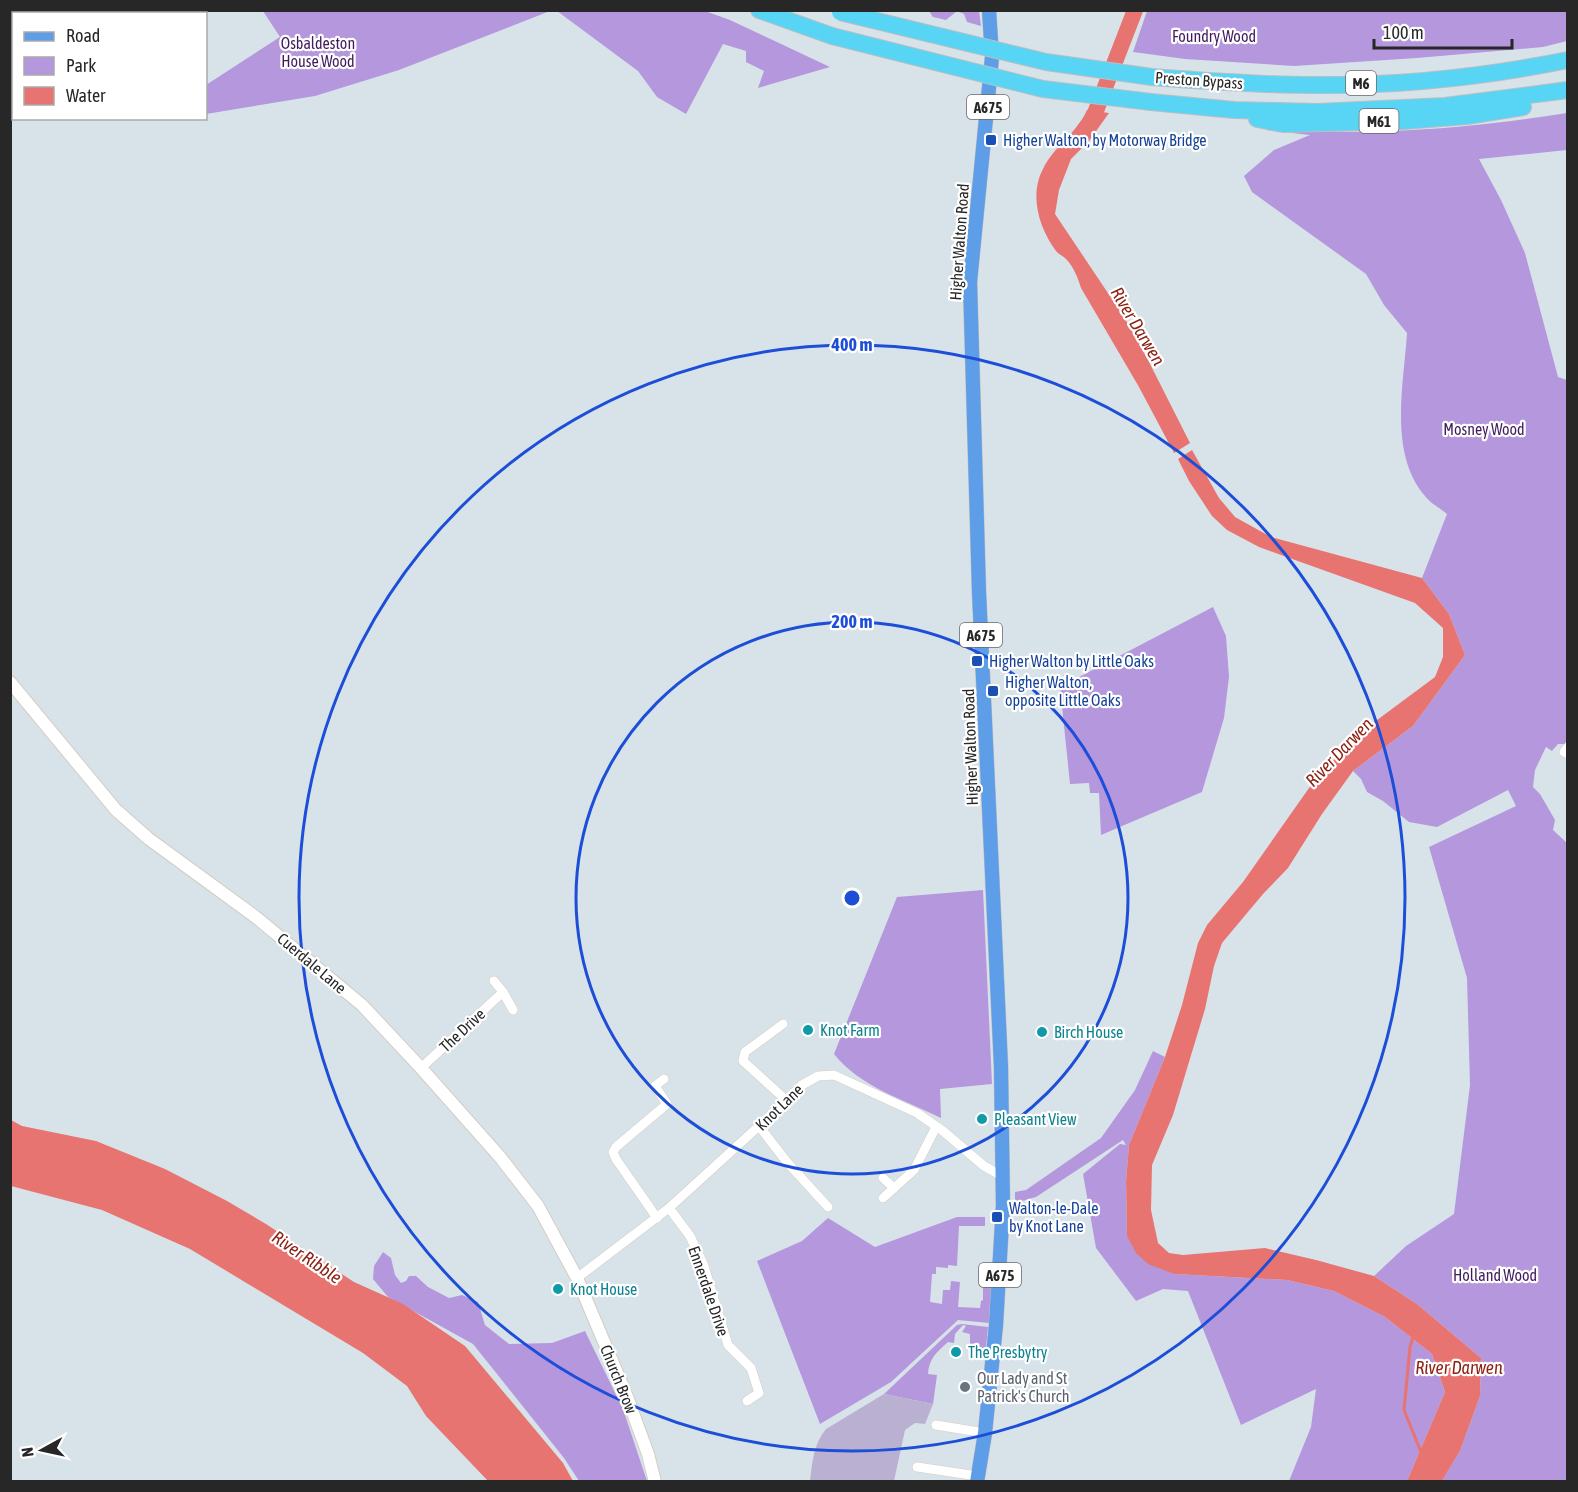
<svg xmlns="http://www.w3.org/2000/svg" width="1578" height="1492" font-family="'Asap Condensed',sans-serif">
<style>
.green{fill:#b597dd}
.cemetery{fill:#bab1d2}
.water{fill:#e77470}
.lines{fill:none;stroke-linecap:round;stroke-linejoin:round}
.stream{stroke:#e77470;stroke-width:3}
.river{stroke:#e77470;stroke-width:16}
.minor-casing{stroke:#d4cdc4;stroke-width:10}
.secondary-casing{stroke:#d4cdc4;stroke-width:14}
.primary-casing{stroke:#bebebe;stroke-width:15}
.motorway-casing{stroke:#bebebe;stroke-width:18}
.minor{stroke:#fff;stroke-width:9}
.secondary{stroke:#fff;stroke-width:12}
.primary{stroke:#5e9ee8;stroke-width:14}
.motorway{stroke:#58d5f5;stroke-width:16}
.motorway-bridge-casing{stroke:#bebebe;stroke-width:18;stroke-linecap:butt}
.motorway-bridge{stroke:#58d5f5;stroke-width:16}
.ring{fill:none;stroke:#1d4ed8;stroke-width:3}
.transit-dot{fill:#1a4fb4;stroke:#fff;stroke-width:2}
.culture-dot{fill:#0f9aa8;stroke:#fff;stroke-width:2}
.worship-dot{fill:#6b7280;stroke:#fff;stroke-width:2}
.labels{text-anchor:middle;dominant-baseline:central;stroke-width:4.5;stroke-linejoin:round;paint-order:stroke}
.shield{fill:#fff;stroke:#686868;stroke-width:1.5}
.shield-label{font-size:15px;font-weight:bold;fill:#272727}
.park-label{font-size:16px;fill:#411c5e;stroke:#fff}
.street-label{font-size:16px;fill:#272727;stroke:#fff}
.transit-label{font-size:16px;fill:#164399;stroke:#fff;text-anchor:start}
.culture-label{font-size:16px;fill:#0d838f;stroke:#fff;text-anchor:start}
.worship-label{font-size:16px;fill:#5b616d;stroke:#fff;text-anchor:start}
.water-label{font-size:18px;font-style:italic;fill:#8d2214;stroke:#fff}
.centre{fill:#1d4ed8;stroke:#fff;stroke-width:3}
.ring-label{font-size:18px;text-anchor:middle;font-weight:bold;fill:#1d4ed8;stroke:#fff;stroke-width:4.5;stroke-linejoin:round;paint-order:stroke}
</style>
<rect width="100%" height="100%" fill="#d8e3e9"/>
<!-- green -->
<g class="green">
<polygon points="263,11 550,11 399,70 315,96 206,114 206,85 280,37"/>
<polygon points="557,11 705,11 730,20 830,67 758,88 764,71 746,62 746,51 723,44 686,114 657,97 638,71"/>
<polygon points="929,11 979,11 981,26 967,22 964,14 957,11 946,20 933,17"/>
<polygon points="1147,11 1567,11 1567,41 1543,47 1417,58 1294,66 1185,59 1133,52"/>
<path d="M1567,113V150L1479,159L1501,200L1525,253L1558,377L1567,380V740L1565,744H1558L1552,751L1546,747L1535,770L1533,787L1540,794L1555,820L1553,830L1567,843V1481H1442L1460,1451L1480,1396L1481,1358L1417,1304L1374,1276L1406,1246L1454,1214L1470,1085L1467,978L1429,847L1516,806L1508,790L1437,827L1409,822L1383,801L1367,792L1361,779L1353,771L1413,726L1465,655L1449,614L1422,578L1447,514C1440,508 1430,503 1425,496C1388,453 1404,384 1407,333L1384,305L1366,274L1252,192L1244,176L1274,150L1310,135L1266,130C1307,131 1348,133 1390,131C1449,129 1509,122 1567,113Z"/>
<polygon points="1213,607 1226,636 1229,677 1224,718 1202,792 1101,835 1099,793 1090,793 1089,783 1070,784 1060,687"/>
<path d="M983,890L992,1084L940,1089L941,1118C905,1100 860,1087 834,1054L897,897Z"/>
<polygon points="1153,1051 1165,1057 1129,1145 1126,1181 1127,1236 1174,1274 1287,1280 1334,1291 1385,1317 1432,1354 1445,1392 1407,1481 1289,1481 1311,1427 1316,1389 1241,1425 1188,1291 1163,1289 1136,1301 1096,1248 1083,1174 1120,1144 1126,1145 1123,1140 1036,1197 1015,1203 1015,1192 1026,1190 1101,1138 1135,1090"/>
<polygon points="957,1217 985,1217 985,1226 959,1226 957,1266 948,1265 948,1268 936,1267 936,1274 932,1274 930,1302 942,1304 943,1290 950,1290 951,1281 960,1282 958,1307 980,1308 981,1301 983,1300 983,1277 985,1277 986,1273 983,1272 981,1268 993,1268 989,1323 958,1320 891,1382 820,1424 757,1261 802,1241 828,1218 875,1247"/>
<polygon points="383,1252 391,1258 395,1275 401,1283 406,1281 409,1276 416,1276 428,1287 449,1298 462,1295 478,1302 485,1325 509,1344 552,1343 585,1331 623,1409 647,1481 579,1481 564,1458 473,1344 388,1297 373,1279 374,1266"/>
<path d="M962,1324L988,1327L985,1357L970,1356V1334L962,1332L966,1326L963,1325L955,1334L954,1343L948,1342C937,1352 929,1358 928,1374L937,1375L933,1404L884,1394L957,1325Z"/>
</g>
<!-- cemetery -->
<path class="cemetery" d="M884,1394L933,1404L925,1424L915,1423L905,1430L894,1481H810C812,1463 814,1443 826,1429Z"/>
<!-- water -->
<g class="water">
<path d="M1087,110L1109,113L1089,141L1071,159L1059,190L1055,214L1124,317L1149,362L1190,443L1174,453L1139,387L1081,288C1078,278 1074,268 1067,260C1064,256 1059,255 1056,251C1039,228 1029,195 1043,169C1054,146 1077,133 1087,110Z"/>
<polygon points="1192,450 1219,498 1235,517 1271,537 1422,578 1449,614 1465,655 1413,726 1353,771 1322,814 1288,868 1263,894 1222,943 1214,966 1205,1009 1173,1115 1152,1165 1151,1210 1158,1243 1169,1253 1183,1255 1265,1248 1316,1260 1374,1276 1417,1304 1481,1358 1480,1396 1460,1451 1442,1481 1407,1481 1445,1392 1432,1354 1385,1317 1334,1291 1287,1280 1174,1274 1148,1264 1136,1253 1127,1236 1126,1181 1129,1145 1165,1057 1182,1005 1198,943 1207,925 1243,882 1309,788 1333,761 1365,729 1435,677 1443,657 1443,628 1415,603 1259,547 1227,530 1212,516 1189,481 1178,459"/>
<polygon points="11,1120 22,1126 96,1141 165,1169 227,1201 266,1224 354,1282 403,1304 465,1346 563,1463 573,1481 488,1481 426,1416 407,1386 363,1353 190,1249 102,1210 11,1186"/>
</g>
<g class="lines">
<!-- stream -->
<polyline class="stream" points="1413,1337 1410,1347 1404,1410 1421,1452"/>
<!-- river -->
<polyline class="river" points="1084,130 1092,121 1135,10"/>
<!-- minor casing -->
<g class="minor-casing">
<g id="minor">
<polyline points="1568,747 1564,752 1568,754"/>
<polyline points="494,981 503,992 513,1010"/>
<polyline points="783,1024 745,1052 743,1061 786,1100"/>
<polyline points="421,1068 503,992"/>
<polyline points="759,1126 786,1161 828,1207"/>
<polyline points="883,1178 894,1188"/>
<polyline points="883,1198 914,1170 936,1127"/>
<polyline points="669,1208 690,1236 704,1266 728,1345 751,1368 759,1393 747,1401"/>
<polyline points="657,1218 616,1159 613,1152 616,1147 667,1104 655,1086 664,1079"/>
<polyline points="577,1278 669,1208 759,1126 802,1085 818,1076 834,1075 917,1113 943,1131 984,1166 1002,1176"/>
<polyline points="936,1425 985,1433"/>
<polyline points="917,1467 978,1476"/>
</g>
</g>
<!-- secondary casing -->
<g class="secondary-casing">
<polyline id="secondary" points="10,682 116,810 149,839 257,918 362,1005 421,1068 500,1157 538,1206 577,1278 626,1394 648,1454 655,1482"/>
</g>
<!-- primary casing -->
<g class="primary-casing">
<polyline id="primary" points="977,1482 985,1433 996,1325 1003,1205 1001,1067 979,592 970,282 992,57 989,10"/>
</g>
<!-- motorway casing -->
<g class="motorway-casing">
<g id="motorway">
<polyline points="759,10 832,36"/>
<path d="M1152,77C1206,81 1259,85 1313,85C1398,86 1484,77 1568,60"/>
<polyline points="1151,102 1234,110 1317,112 1445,106 1568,90"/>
<polyline points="1257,119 1283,124 1404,121 1467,116 1523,107"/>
</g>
</g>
<!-- minor -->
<use href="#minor" class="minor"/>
<!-- secondary -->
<use href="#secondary" class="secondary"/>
<!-- primary -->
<use href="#primary" class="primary"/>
<!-- motorway -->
<use href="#motorway" class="motorway"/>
<!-- motorway-bridge casing -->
<g class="motorway-bridge-casing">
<g id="motorway-bridge">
<polyline points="840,12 1046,62 1152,77"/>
<polyline points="832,36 1043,89 1151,102"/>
</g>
</g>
<!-- motorway-bridge -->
<use href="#motorway-bridge" class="motorway-bridge"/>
</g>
<!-- distance rings -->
<g class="ring">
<circle cx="852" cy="898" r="276"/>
<circle cx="852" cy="898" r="553"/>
</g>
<!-- markers -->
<g class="transit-dot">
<rect x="985" y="134" width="12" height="12" rx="3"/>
<rect x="971" y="655" width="12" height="12" rx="3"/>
<rect x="987" y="685" width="12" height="12" rx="3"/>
<rect x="991" y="1211" width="12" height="12" rx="3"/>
</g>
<g class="culture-dot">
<circle cx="808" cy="1030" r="6"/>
<circle cx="1042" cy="1032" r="6"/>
<circle cx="982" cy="1119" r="6"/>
<circle cx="558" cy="1289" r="6"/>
<circle cx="956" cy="1352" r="6"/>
</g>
<circle class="worship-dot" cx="965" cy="1387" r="6"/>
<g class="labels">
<!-- shield labels -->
<g class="shield">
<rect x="1346" y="71" width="30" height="24" rx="4.5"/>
<rect x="967" y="95" width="42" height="24" rx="4.5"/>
<rect x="1359.5" y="109" width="39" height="24" rx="4.5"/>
<rect x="960" y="623" width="42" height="24" rx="4.5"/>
<rect x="979" y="1263" width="42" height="24" rx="4.5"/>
</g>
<g class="shield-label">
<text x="1361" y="83">M6</text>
<text x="988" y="107">A675</text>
<text x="1379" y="121">M61</text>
<text x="981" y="635">A675</text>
<text x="1000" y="1275">A675</text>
</g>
<!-- park labels -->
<g class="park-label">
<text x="1214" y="36">Foundry Wood</text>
<text x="318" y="43">Osbaldeston<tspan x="318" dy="18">House Wood</tspan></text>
<text x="1484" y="429">Mosney Wood</text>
<text x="1495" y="1275">Holland Wood</text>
</g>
<!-- street labels -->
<g class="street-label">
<text transform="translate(1199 80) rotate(4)">Preston Bypass</text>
<text transform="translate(959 242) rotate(-86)">Higher Walton Road</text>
<text transform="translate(970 747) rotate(-92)">Higher Walton Road</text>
<text transform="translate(312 963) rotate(40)">Cuerdale Lane</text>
<text transform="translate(462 1030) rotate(-43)">The Drive</text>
<text transform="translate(779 1107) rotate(-44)">Knot Lane</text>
<text transform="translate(709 1291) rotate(71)">Ennerdale Drive</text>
<text transform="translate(619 1379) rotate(68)">Church Brow</text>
</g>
<!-- transit labels -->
<g class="transit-label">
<text x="1003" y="140">Higher Walton, by Motorway Bridge</text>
<text x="989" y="661">Higher Walton by Little Oaks</text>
<text x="1005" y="682">Higher Walton,<tspan x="1005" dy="18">opposite Little Oaks</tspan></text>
<text x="1009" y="1208">Walton-le-Dale<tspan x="1009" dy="18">by Knot Lane</tspan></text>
</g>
<!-- culture labels -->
<g class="culture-label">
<text x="820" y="1030">Knot Farm</text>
<text x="1054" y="1032">Birch House</text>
<text x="994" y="1119">Pleasant View</text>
<text x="570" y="1289">Knot House</text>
<text x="968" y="1352">The Presbytry</text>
</g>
<!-- worship labels -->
<g class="worship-label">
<text x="977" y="1378">Our Lady and St<tspan x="977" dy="18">Patrick's Church</tspan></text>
</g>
<!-- water labels -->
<g class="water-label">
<text transform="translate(1138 326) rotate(59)">River Darwen</text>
<text transform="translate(1339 752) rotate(-46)">River Darwen</text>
<text transform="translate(307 1257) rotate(34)">River Ribble</text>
<text x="1459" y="1367">River Darwen</text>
</g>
</g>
<circle cx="852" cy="898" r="9" class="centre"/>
<g class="ring-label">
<text x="852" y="351">400 m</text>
<text x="852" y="628">200 m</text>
</g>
<!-- border -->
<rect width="1578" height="1492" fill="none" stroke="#272727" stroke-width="24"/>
<!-- legend -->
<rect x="12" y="12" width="195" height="108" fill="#ffffff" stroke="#a9a9a9" stroke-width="1.5"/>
<rect x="24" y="32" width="30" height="9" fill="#5e9ee8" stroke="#a9a9a9" stroke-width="1.5"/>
<text x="66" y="42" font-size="18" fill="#272727">Road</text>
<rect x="24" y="57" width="30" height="18" fill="#b597dd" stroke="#a9a9a9" stroke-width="1.5"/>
<text x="66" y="72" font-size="18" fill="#272727">Park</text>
<rect x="24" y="87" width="30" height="18" fill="#e77470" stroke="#a9a9a9" stroke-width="1.5"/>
<text x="66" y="102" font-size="18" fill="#272727">Water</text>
<!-- north arrow -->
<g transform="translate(42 1450) rotate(262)" stroke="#ffffff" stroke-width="4.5" paint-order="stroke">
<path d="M0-4.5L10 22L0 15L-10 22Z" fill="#272727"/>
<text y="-9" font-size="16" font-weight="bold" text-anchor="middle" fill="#272727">N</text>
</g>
<!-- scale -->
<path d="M1374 39v9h138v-9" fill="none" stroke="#272727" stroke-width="3"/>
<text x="1383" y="39" font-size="18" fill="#272727" stroke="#ffffff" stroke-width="4.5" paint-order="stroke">100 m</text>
</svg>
